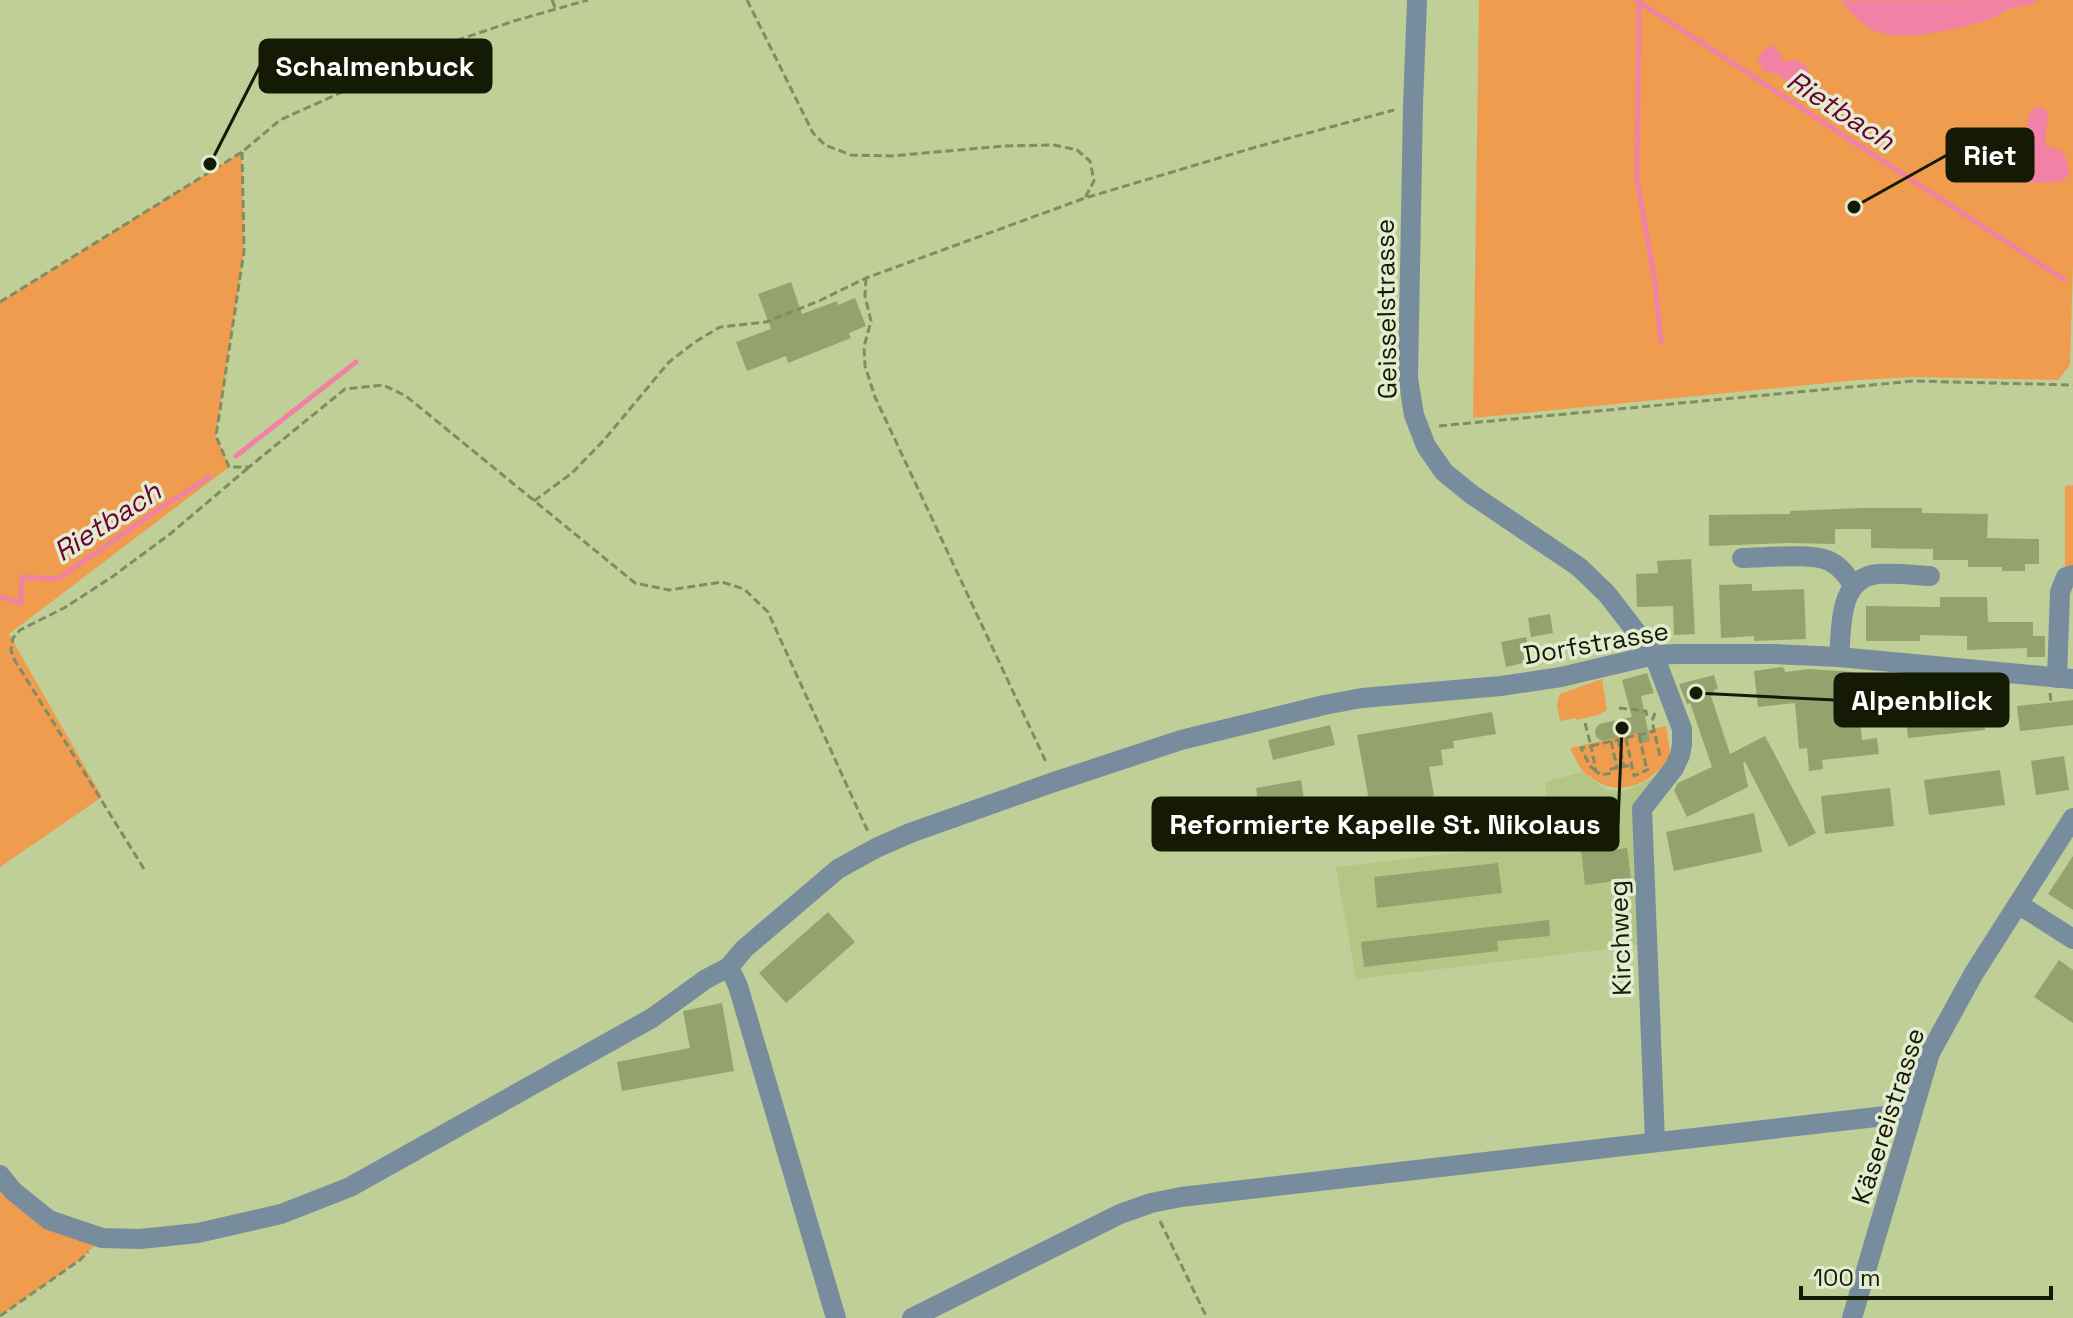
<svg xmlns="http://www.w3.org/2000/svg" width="2073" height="1318" font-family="'Space Grotesk',sans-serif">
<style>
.built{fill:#b4c586}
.green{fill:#f09c4e}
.water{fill:#f181a5}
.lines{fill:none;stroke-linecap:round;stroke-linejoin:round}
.stream{stroke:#f181a5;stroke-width:5}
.building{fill:#94a36d}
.path{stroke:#808c61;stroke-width:3;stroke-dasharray:8 4;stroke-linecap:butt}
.minor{stroke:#778d9d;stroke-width:20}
.labels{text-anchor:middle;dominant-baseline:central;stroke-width:7;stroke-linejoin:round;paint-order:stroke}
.street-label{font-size:26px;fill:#151a05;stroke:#e3ecd0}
.water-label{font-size:28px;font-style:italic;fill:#6a0034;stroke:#e3ecd0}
.leader{fill:none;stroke:#151a05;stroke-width:3}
.callout-dot{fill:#151a05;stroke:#e3ecd0;stroke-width:3}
.callout{fill:#151a05;stroke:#151a05;stroke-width:3}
.callout-label{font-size:28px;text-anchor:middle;font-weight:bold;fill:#fff}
</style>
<rect width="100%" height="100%" fill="#bfcf97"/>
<!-- built -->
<polygon class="built" points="1582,772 1606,790 1626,791 1663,773 1651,787 1642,945 1356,979 1336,867 1552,842 1545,782"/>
<!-- green -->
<g class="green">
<polygon points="1479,0 2073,0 2073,264 2070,365 2058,380 1914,377 1858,380 1473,418"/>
<polygon points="242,152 244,251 216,436 229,467 9,634 102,797 0,867 0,302"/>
<polygon points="2073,485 2073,568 2065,570 2065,486"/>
<polygon points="1602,679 1607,710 1598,715 1577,720 1576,718 1560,721 1557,704 1560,694"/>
<path d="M1666,726L1671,758C1650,782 1623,799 1593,779C1591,778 1584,773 1583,771C1578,765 1574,756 1570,748Z"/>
<polygon points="0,1175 13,1191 102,1238 80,1260 0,1316"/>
</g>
<!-- water -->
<g class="water">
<path d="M2039,0C2029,7 2020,6 2009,9C2004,11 1999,16 1993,18C1964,28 1908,42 1877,32C1860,26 1853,12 1840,1Z"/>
<polygon points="1771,45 1779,52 1784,62 1795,59 1808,68 1811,81 1828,93 1833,101 1827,105 1795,87 1777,74 1763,71 1758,60 1764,50"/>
<path d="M2039,107L2043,108L2048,113L2045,145L2062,151L2067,161L2069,174L2063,181C2043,184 2001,185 1988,167C1989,158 1992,150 1998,142L2014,143L2026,135C2030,123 2024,111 2039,107Z"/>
</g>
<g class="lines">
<!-- stream -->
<g class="stream">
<polyline points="1636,0 2065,280"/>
<polyline points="1639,2 1637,179 1655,282 1661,342"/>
<polyline points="236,456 356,362"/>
<polyline points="0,597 21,603 22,577 58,579 159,509 209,477"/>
</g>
</g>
<!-- building -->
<g class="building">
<polygon points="791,282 802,314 837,301 838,305 855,298 866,326 849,333 851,338 788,363 786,356 747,371 736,342 771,329 758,294"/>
<polygon points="1863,508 1922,508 1922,513 1988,514 1987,538 2039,539 2039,564 2025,564 2025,571 2002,571 2002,567 1968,567 1968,560 1933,560 1933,549 1871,548 1871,529 1835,529 1835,544 1788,543 1709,546 1709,515 1790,514 1790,511"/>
<polygon points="1691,559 1695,634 1674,635 1673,606 1637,607 1636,574 1658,573 1657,561"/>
<polygon points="1752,584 1752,591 1804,589 1806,639 1754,641 1754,636 1721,638 1719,585"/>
<polygon points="1940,597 1987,597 1988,622 2033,622 2033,636 2045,636 2045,657 2027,657 2027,648 1967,650 1967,636 1920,635 1920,641 1866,641 1866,606 1940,607"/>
<polygon points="1550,614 1553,633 1531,637 1528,618"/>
<polygon points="1526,637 1531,661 1506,667 1501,642"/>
<polygon points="1781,667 1784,668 1785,672 1809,669 1854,672 1856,682 1868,681 1870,697 1858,699 1862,740 1877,738 1879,754 1822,760 1823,769 1809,771 1807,748 1799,749 1795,703 1758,707 1754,671"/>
<polygon points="1647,673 1654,693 1641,696 1650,741 1640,744 1637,733 1602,741 1596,737 1595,730 1599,724 1632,717 1622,680"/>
<polygon points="1714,675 1718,689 1714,690 1715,695 1711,696 1730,754 1765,736 1816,833 1789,847 1745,762 1743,763 1748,787 1687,817 1674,790 1678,783 1712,767 1690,703 1687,704 1679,684"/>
<polygon points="1981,693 1985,730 1908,738 1904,702"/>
<polygon points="2073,700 2073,725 2020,731 2017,706"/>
<polygon points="1492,712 1496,734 1453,741 1454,748 1441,750 1443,765 1429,767 1434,796 1370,806 1357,735"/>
<polygon points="1330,725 1335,745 1273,760 1268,740"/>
<polygon points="2064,756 2069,790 2036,795 2031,761"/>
<polygon points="2000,770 2005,805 1929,815 1924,780"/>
<polygon points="1301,780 1306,811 1261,818 1256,788"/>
<polygon points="1890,788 1894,826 1825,834 1821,796"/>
<polygon points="1606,803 1611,850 1627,848 1631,879 1585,885 1579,831 1563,832 1561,807"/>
<polygon points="1754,813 1762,852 1674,871 1666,832"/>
<polygon points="2073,856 2073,910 2048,894"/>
<polygon points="1498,863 1502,893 1377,908 1374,877"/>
<polygon points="828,912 855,942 786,1003 759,973"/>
<polygon points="1549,920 1550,936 1497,941 1498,951 1364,967 1361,942"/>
<polygon points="2059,960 2073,970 2073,1023 2034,997"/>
<polygon points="722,1003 734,1071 622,1091 617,1062 690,1048 683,1011"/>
</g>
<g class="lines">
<!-- path -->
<g class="path">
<polyline points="552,0 556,10"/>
<polyline points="747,0 813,133 825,145 851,155 891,156 1004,146 1054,145 1077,150 1090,161 1094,181 1085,198"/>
<polyline points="242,152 244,251 216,436 229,467 249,467 345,389 383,385 406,396 635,583 669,590 722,582 744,589 768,612 869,834"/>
<polyline points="866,278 865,296 871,321 864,347 865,366 875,397 1047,764"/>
<polyline points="0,302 242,152 280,120 458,40 514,21 588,0"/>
<polyline points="1439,426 1914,381 2073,385"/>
<polyline points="534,501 572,473 604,440 669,362 695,342 720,327 766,322 819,301 866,278 1085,198 1256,147 1394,110"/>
<polyline points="2050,693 2051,702"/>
<polyline points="1619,708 1646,711 1647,718"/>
<polyline points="1655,713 1652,721 1660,756"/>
<polyline points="1585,723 1591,746 1655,731"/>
<polyline points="1639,735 1647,770"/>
<polyline points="1626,738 1634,776 1649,769"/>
<polyline points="1618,739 1624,766"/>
<polyline points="1611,741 1617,768"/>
<polyline points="1596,771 1590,766 1581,748 1591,746 1596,771 1601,775 1612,773 1611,769 1632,765"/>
<polyline points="144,869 14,659 11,650 13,638 20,630 64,608 112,577 170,534 248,468"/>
<polyline points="1160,1221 1207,1318"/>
<polyline points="0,1316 80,1260 88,1252"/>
</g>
<!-- minor -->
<g class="minor">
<polyline points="1417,0 1413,105 1408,378 1414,415 1426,446 1444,472 1471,494 1579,567 1607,594 1654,655 1682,729 1682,745 1680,755 1674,768 1642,809 1655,1141"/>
<path d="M1742,558C1764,558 1814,552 1831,562C1841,567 1847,576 1853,585"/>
<path d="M1839,657C1842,626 1838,578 1878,574C1895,573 1913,575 1930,576"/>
<polyline points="2057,678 2060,592 2066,577 2073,575"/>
<polyline points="2018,904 2073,939"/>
<polyline points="729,967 738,986 836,1318"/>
<polyline points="0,1175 13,1191 49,1220 102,1238 140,1239 198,1233 281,1214 350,1187 652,1018 706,979 729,967 744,949 838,869 876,848 910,833 1054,782 1181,740 1324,705 1362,698 1501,686 1561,677 1654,655 1678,654 1774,654 1839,657 2073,679"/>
<polyline points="912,1318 1120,1214 1151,1203 1181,1197 1911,1113"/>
<polyline points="1852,1318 1930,1053 1974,973 2073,818"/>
</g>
</g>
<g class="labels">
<!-- street labels -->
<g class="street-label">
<text transform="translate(1386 309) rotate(-91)">Geisselstrasse</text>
<text transform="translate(1596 643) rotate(-10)">Dorfstrasse</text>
<text transform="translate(1620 938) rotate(-92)">Kirchweg</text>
<text transform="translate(1888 1116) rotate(-72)">Käsereistrasse</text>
</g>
<!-- water labels -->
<g class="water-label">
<text transform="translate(1841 110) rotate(33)">Rietbach</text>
<text transform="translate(107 521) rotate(-33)">Rietbach</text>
</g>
</g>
<!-- callouts -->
<path class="leader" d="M210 164L260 66M1854 207L1947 155M1696 693L1835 700M1622 728L1618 824"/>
<g class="callout-dot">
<circle cx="210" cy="164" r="8"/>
<circle cx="1854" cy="207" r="8"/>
<circle cx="1696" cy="693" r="8"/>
<circle cx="1622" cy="728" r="8"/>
</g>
<g class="callout">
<rect x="260" y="40" width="231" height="52" rx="8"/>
<rect x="1947" y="129" width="86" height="52" rx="8"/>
<rect x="1835" y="674" width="173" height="52" rx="8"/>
<rect x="1153" y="798" width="465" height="52" rx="8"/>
</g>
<g class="callout-label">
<text x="375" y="76">Schalmenbuck</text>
<text x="1990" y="165">Riet</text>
<text x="1922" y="710">Alpenblick</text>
<text x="1385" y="834">Reformierte Kapelle St. Nikolaus</text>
</g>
<!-- scale -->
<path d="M1801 1286v12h250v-12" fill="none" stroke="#151a05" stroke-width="4"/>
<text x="1813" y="1286" font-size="24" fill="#151a05" stroke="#e3ecd0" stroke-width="6" paint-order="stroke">100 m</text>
</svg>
